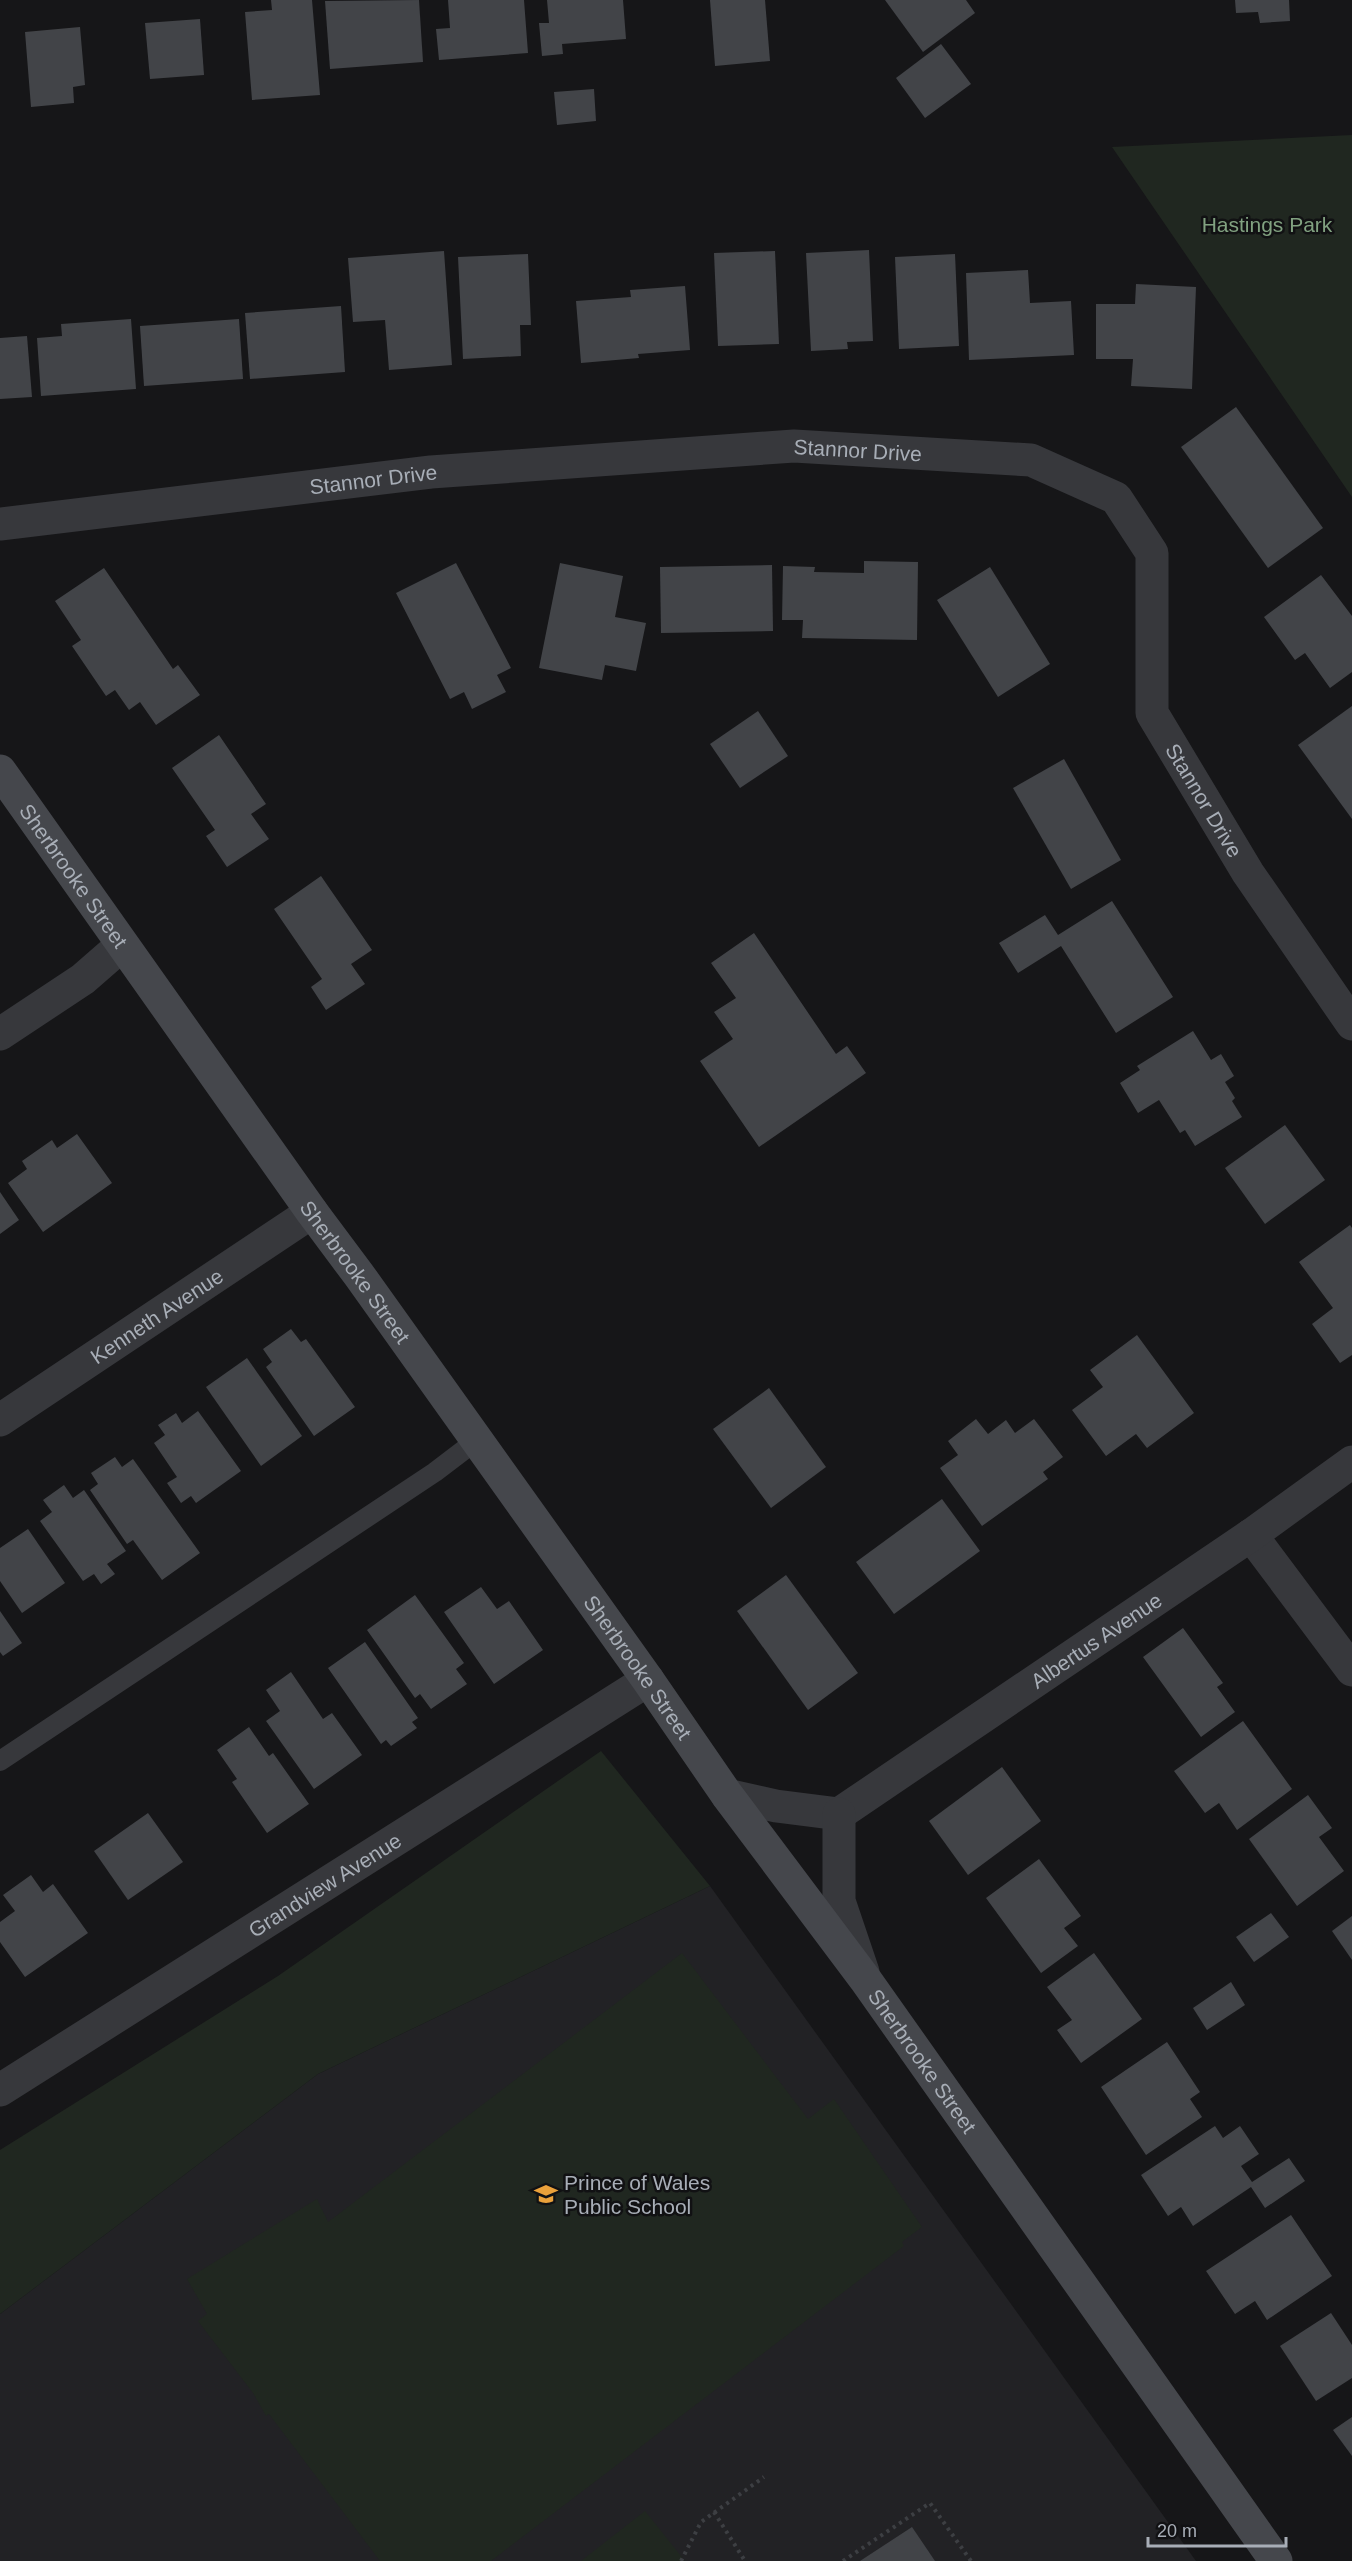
<svg xmlns="http://www.w3.org/2000/svg" width="1352" height="2561" font-family="Helvetica,sans-serif">
<style>
.built{fill:#222225}
.green{fill:#202720}
.building{fill:#424448}
.lines{fill:none;stroke-linecap:round;stroke-linejoin:round}
.path{stroke:#3d3f43;stroke-width:4;stroke-dasharray:3 4.5;stroke-linecap:butt}
.lane{stroke:#37383c;stroke-width:20}
.street{stroke:#37383c;stroke-width:33}
.secondary{stroke:#45474c;stroke-width:33}
.labels{text-anchor:middle;dominant-baseline:central;stroke-width:5;stroke-linejoin:round;paint-order:stroke}
.park-label{font-size:21px;fill:#81a180;stroke:#111113}
.street-label{font-size:21px;fill:#a8aeb7;stroke:#111113}
.poi-label{font-size:21px;fill:#a8aeb7;stroke:#111113;text-anchor:start}
</style>
<rect width="100%" height="100%" fill="#161618"/>
<!-- built -->
<polygon class="built" points="710,1886 1196,2561 0,2561 0,2314 318,2074"/>
<!-- green -->
<g class="green">
<polygon points="1352,135 1352,497 1112,147"/>
<polygon points="601,1751 710,1886 318,2074 0,2314 0,2150 278,1976"/>
<polygon points="682,1953 808,2119 834,2099 922,2227 902,2242 904,2246 491,2561 380,2561 269,2414 266,2416 253,2393 198,2321 207,2314 187,2279 317,2199 328,2222"/>
<polygon points="645,2511 685,2561 581,2561"/>
</g>
<!-- building -->
<g class="building">
<polygon points="271,0 312,0 320,95 252,100 245,12 272,10"/>
<polygon points="419,0 423,62 330,69 325,1"/>
<polygon points="448,0 524,0 528,53 439,60 436,29 450,28"/>
<polygon points="547,0 623,0 626,39 562,44 563,54 542,56 539,23 549,23"/>
<polygon points="710,0 765,0 770,61 715,66"/>
<polygon points="885,0 966,0 975,13 923,52"/>
<polygon points="1235,0 1289,0 1290,21 1260,23 1258,12 1236,13"/>
<polygon points="200,19 204,75 150,79 145,23"/>
<polygon points="80,27 85,85 73,87 74,103 31,107 25,32"/>
<polygon points="941,44 971,84 925,118 896,78"/>
<polygon points="594,89 596,121 557,125 554,92"/>
<polygon points="869,250 873,341 847,342 848,349 811,351 806,253"/>
<polygon points="444,251 452,365 389,370 385,320 353,322 348,258"/>
<polygon points="775,251 779,344 718,346 714,253"/>
<polygon points="528,254 531,325 520,325 521,356 463,359 458,257"/>
<polygon points="955,254 959,346 899,349 895,257"/>
<polygon points="1028,270 1030,303 1071,301 1074,355 969,360 966,273"/>
<polygon points="1136,284 1196,287 1192,389 1131,386 1133,359 1096,359 1096,304 1135,304"/>
<polygon points="685,286 690,350 638,354 639,358 581,363 576,301 631,297 630,290"/>
<polygon points="341,306 345,372 250,379 245,313"/>
<polygon points="131,319 136,389 41,396 37,338 62,336 61,324"/>
<polygon points="239,319 243,379 144,386 140,326"/>
<polygon points="27,336 32,397 0,399 0,338"/>
<polygon points="1236,407 1323,528 1268,568 1181,447"/>
<polygon points="864,561 918,562 917,640 802,638 803,620 782,620 783,566 815,567 814,572 864,573"/>
<polygon points="456,563 511,668 497,675 506,692 472,709 464,692 450,699 396,593"/>
<polygon points="560,563 623,576 615,617 646,623 636,671 605,665 602,680 539,668"/>
<polygon points="772,565 773,631 661,633 660,567"/>
<polygon points="990,567 1050,664 998,697 937,600"/>
<polygon points="104,568 173,669 178,665 200,695 156,725 140,702 129,710 115,690 106,696 72,646 81,640 55,601"/>
<polygon points="1321,575 1352,616 1352,672 1330,688 1305,653 1295,660 1264,617"/>
<polygon points="1352,706 1352,819 1298,745"/>
<polygon points="758,711 788,756 740,788 710,744"/>
<polygon points="219,735 266,804 251,814 269,839 227,867 206,836 215,830 172,768"/>
<polygon points="1064,759 1121,860 1071,889 1013,788"/>
<polygon points="321,876 372,950 351,964 365,984 326,1010 311,987 322,979 274,909"/>
<polygon points="1112,901 1173,997 1116,1033 1061,946 1018,973 999,943 1045,915 1058,935"/>
<polygon points="754,933 836,1054 847,1046 866,1073 759,1147 700,1061 733,1039 714,1012 736,998 711,963"/>
<polygon points="1193,1031 1211,1060 1221,1054 1234,1076 1225,1082 1235,1098 1232,1101 1242,1117 1195,1146 1185,1130 1180,1133 1159,1100 1138,1113 1120,1083 1140,1070 1137,1066"/>
<polygon points="1285,1125 1325,1180 1265,1224 1225,1168"/>
<polygon points="77,1134 112,1183 43,1232 8,1183 27,1169 22,1161 52,1140 57,1148"/>
<polygon points="0,1192 19,1220 0,1234"/>
<polygon points="1350,1225 1352,1228 1352,1355 1340,1363 1312,1324 1333,1308 1299,1262"/>
<polygon points="291,1329 301,1342 306,1339 355,1407 314,1436 266,1367 272,1362 263,1349"/>
<polygon points="1137,1335 1194,1413 1147,1448 1136,1434 1106,1456 1072,1410 1103,1387 1090,1370"/>
<polygon points="247,1358 302,1436 261,1466 206,1387"/>
<polygon points="769,1388 826,1467 771,1508 713,1429"/>
<polygon points="198,1411 241,1471 196,1503 191,1496 181,1503 167,1483 177,1477 154,1443 165,1435 158,1425 176,1413 182,1423"/>
<polygon points="976,1419 988,1434 1006,1420 1015,1433 1034,1419 1063,1457 1043,1472 1048,1479 982,1526 940,1468 958,1455 948,1441"/>
<polygon points="115,1457 122,1467 133,1459 200,1553 162,1580 133,1540 127,1544 90,1490 98,1484 91,1473"/>
<polygon points="64,1485 73,1498 84,1490 126,1551 107,1564 115,1574 101,1584 94,1574 83,1581 40,1521 52,1512 43,1500"/>
<polygon points="942,1499 980,1551 894,1614 856,1562"/>
<polygon points="28,1529 65,1583 22,1613 0,1581 0,1548"/>
<polygon points="786,1575 858,1673 808,1710 737,1611"/>
<polygon points="481,1587 497,1609 509,1601 543,1650 494,1684 444,1612"/>
<polygon points="415,1595 464,1663 456,1669 467,1684 431,1709 420,1694 415,1698 367,1630"/>
<polygon points="0,1611 22,1643 3,1656 0,1652"/>
<polygon points="1183,1628 1223,1683 1217,1687 1235,1712 1201,1737 1143,1657"/>
<polygon points="365,1642 418,1718 412,1722 417,1728 391,1746 386,1740 381,1744 328,1668"/>
<polygon points="291,1672 323,1719 332,1713 362,1755 314,1789 266,1721 280,1711 266,1690"/>
<polygon points="1243,1721 1292,1789 1237,1830 1219,1803 1205,1813 1174,1771"/>
<polygon points="249,1727 269,1756 273,1753 309,1804 267,1833 232,1782 237,1779 217,1750"/>
<polygon points="1002,1767 1041,1821 968,1875 929,1821"/>
<polygon points="1308,1795 1332,1828 1319,1837 1344,1871 1297,1906 1249,1839"/>
<polygon points="148,1813 183,1862 128,1900 94,1851"/>
<polygon points="1039,1859 1081,1916 1064,1928 1078,1946 1041,1973 986,1898"/>
<polygon points="31,1875 43,1892 53,1884 88,1933 25,1977 0,1942 0,1922 15,1911 3,1895"/>
<polygon points="1271,1913 1289,1937 1254,1962 1236,1937"/>
<polygon points="1352,1916 1352,1960 1332,1931"/>
<polygon points="1094,1953 1142,2019 1081,2063 1057,2030 1072,2020 1047,1987"/>
<polygon points="1231,1982 1245,2005 1207,2030 1193,2008"/>
<polygon points="1167,2042 1200,2092 1190,2099 1202,2117 1146,2155 1101,2087"/>
<polygon points="1215,2126 1223,2138 1240,2126 1259,2154 1241,2166 1252,2182 1289,2158 1305,2181 1265,2208 1251,2187 1193,2226 1181,2207 1168,2216 1141,2175"/>
<polygon points="1291,2215 1332,2276 1267,2320 1255,2301 1235,2314 1206,2271"/>
<polygon points="1331,2313 1352,2345 1352,2378 1316,2401 1280,2346"/>
<polygon points="1352,2417 1352,2456 1333,2430"/>
<polygon points="912,2527 935,2561 860,2561"/>
</g>
<g class="lines">
<!-- path -->
<g class="path">
<polyline points="714,2512 745,2561"/>
<polyline points="681,2561 701,2522 764,2477"/>
<polyline points="843,2561 930,2503 971,2561"/>
</g>
<!-- lane -->
<polyline class="lane" points="0,1761 435,1472 477,1440"/>
<!-- street -->
<g class="street">
<path id="s1" d="M0,524L431,472L794,446L1031,460L1116,498L1152,553V713L1248,873L1352,1024"/>
<polyline points="0,1034 83,979 122,945"/>
<path id="s2" d="M0,1420L312,1212"/>
<polyline points="1251,1535 1352,1670"/>
<path id="s3" d="M727,1795L776,1806L839,1814L1251,1535L1352,1462"/>
<polyline points="839,1814 839,1901 863,1972"/>
<path id="s4" d="M0,2090L648,1680"/>
</g>
<!-- secondary -->
<path class="secondary" id="s5" d="M0,771L312,1212L359,1275L648,1680L727,1795L865,1979L1276,2561"/>
</g>
<!-- icons -->
<defs>
<g id="school-bare" transform="scale(1.8)"><path d="M0-5L7-2L0 1L-7-2ZM-4 1L0 2.5L4 1V4Q0 6-4 4Z" fill="#eaa13b" stroke="#111113" stroke-width="2.5" paint-order="stroke"/></g>
</defs>
<g fill-rule="evenodd">
<use href="#school-bare" x="546" y="2194"/>
</g>
<g class="labels">
<!-- park labels -->
<g class="park-label">
<text x="1267" y="224">Hastings Park</text>
</g>
<!-- street labels -->
<g class="street-label">
<text stroke="none"><textPath href="#s1" startOffset="862">Stannor Drive</textPath></text>
<text stroke="none"><textPath href="#s1" startOffset="376">Stannor Drive</textPath></text>
<text stroke="none"><textPath href="#s1" startOffset="1456">Stannor Drive</textPath></text>
<text stroke="none"><textPath href="#s5" startOffset="128">Sherbrooke Street</textPath></text>
<text stroke="none"><textPath href="#s5" startOffset="614">Sherbrooke Street</textPath></text>
<text stroke="none"><textPath href="#s2" startOffset="188">Kenneth Avenue</textPath></text>
<text stroke="none"><textPath href="#s3" startOffset="424">Albertus Avenue</textPath></text>
<text stroke="none"><textPath href="#s5" startOffset="1100">Sherbrooke Street</textPath></text>
<text stroke="none"><textPath href="#s4" startOffset="384">Grandview Avenue</textPath></text>
<text stroke="none"><textPath href="#s5" startOffset="1586">Sherbrooke Street</textPath></text>
</g>
<!-- poi labels -->
<g class="poi-label">
<text x="564" y="2182">Prince of Wales<tspan x="564" dy="24">Public School</tspan></text>
</g>
</g>
<!-- scale -->
<path d="M1148 2537v9h138v-9" fill="none" stroke="#a8aeb7" stroke-width="3"/>
<text x="1157" y="2537" font-size="18" fill="#a8aeb7" stroke="#111113" stroke-width="4.5" paint-order="stroke">20 m</text>
</svg>
